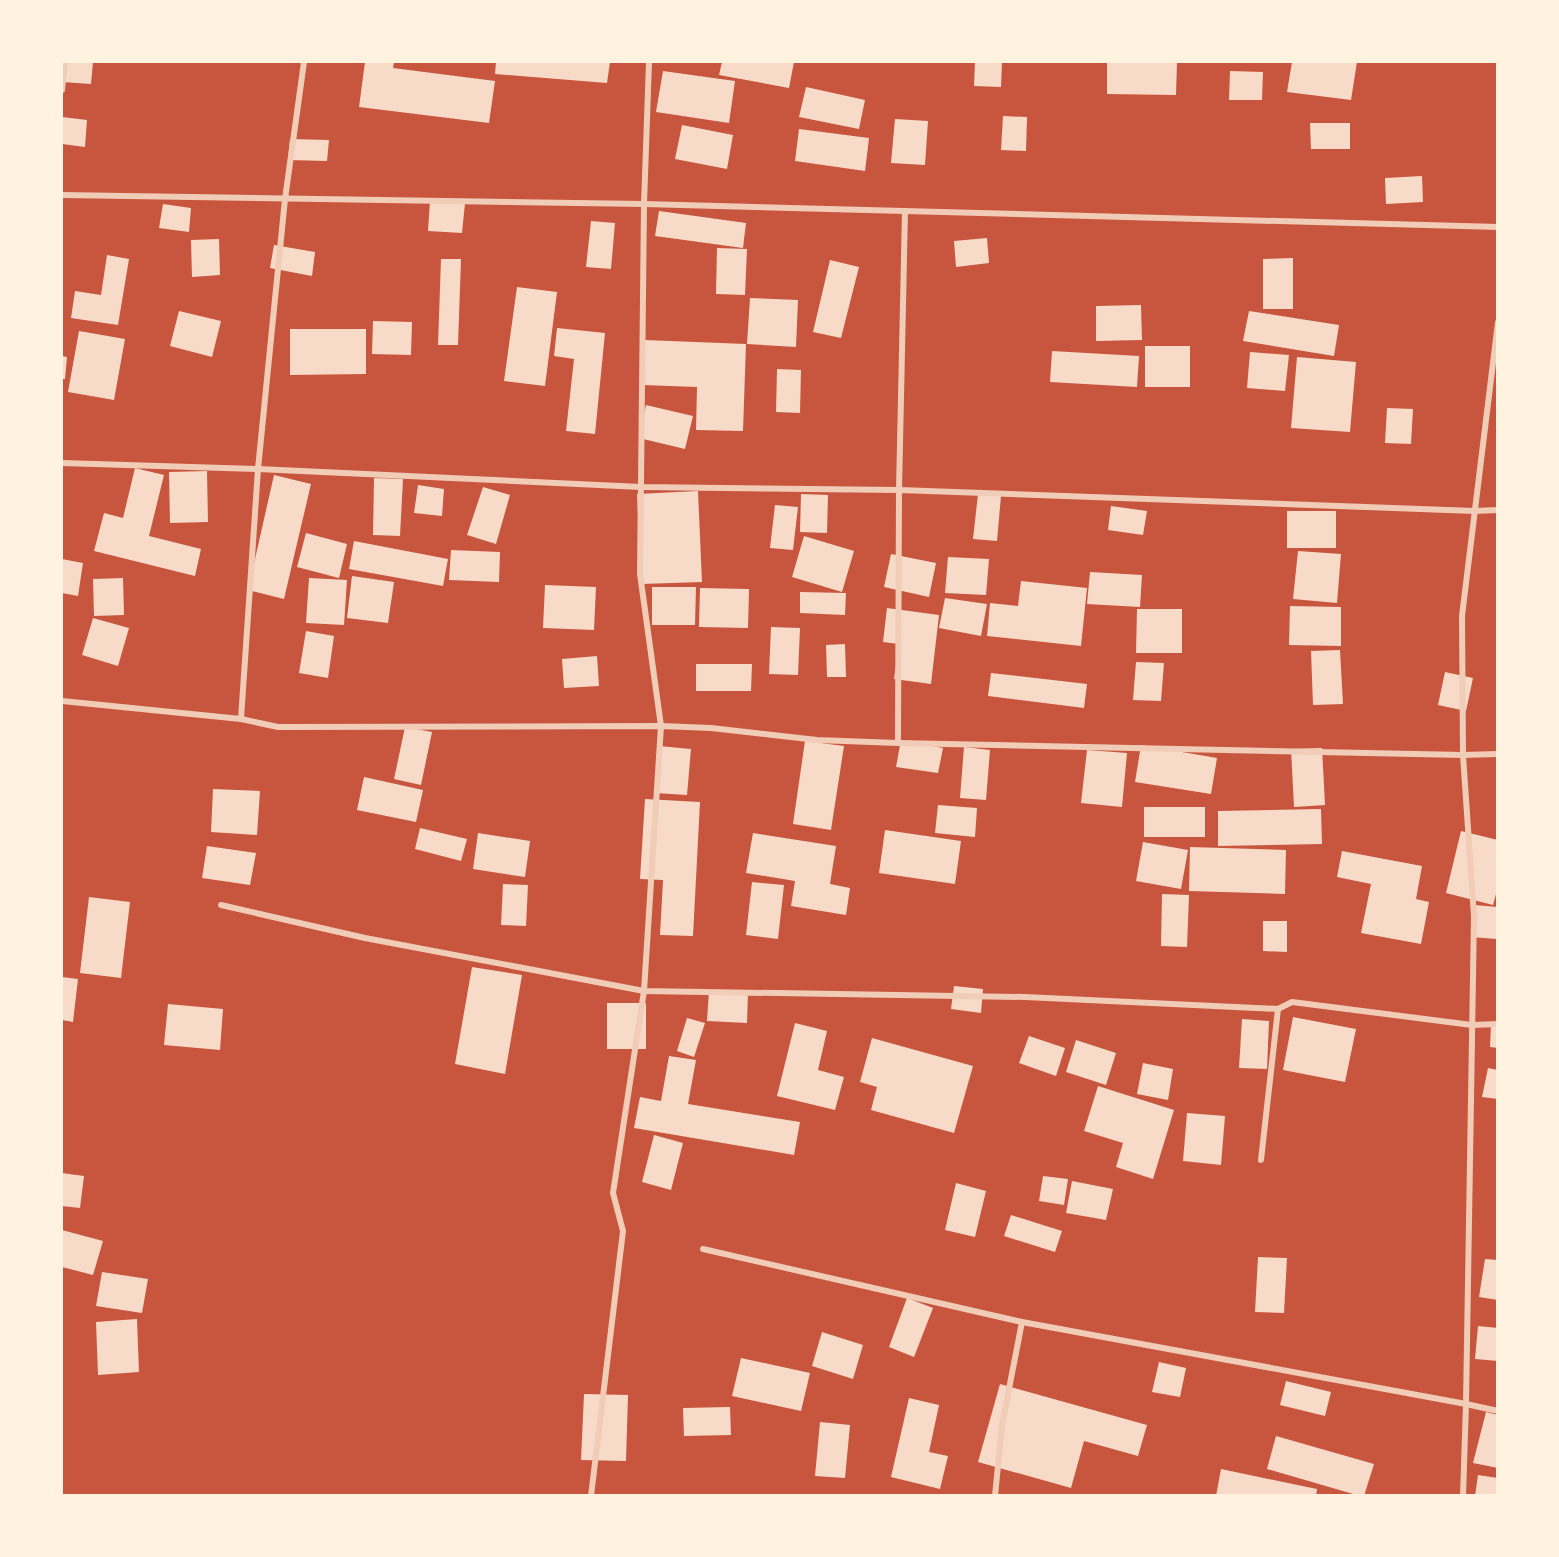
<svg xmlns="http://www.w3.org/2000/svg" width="1559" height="1557" font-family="Karla,sans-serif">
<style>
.building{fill:#f7dbc8}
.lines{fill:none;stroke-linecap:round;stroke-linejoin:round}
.minor{stroke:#f1ccb7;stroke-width:6}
</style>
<rect width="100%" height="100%" fill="#c8553d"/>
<!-- building -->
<g class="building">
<polygon points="62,62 93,62 91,84 62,82"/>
<polygon points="365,62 394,62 393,68 495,81 489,123 359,107"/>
<polygon points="496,62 610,62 607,83 495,74"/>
<polygon points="722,62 794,62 789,88 719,75"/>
<polygon points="975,62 1002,62 1001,87 974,86"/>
<polygon points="1107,62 1177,62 1176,95 1107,94"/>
<polygon points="1292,62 1357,62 1351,100 1287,92"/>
<polygon points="663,71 735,81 729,123 656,112"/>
<polygon points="1230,71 1263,72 1262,100 1229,100"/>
<polygon points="806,87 865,100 859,129 799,117"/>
<polygon points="1003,116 1027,117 1026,151 1001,150"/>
<polygon points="62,117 87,120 85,147 62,144"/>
<polygon points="895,119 928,121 925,165 891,163"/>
<polygon points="1310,123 1350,123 1350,149 1311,149"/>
<polygon points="682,125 733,135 727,169 675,159"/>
<polygon points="799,129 869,138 865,171 795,161"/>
<polygon points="290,139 329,140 327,161 288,160"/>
<polygon points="1422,176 1423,202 1386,204 1385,178"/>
<polygon points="430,201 465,203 462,233 428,231"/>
<polygon points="163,204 191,208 189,232 159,228"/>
<polygon points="659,211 746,223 743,248 655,236"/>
<polygon points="591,221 615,223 611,269 586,267"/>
<polygon points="987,238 989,263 956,267 954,241"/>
<polygon points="219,239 220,275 192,277 191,240"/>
<polygon points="274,245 315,252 312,276 270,268"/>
<polygon points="717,248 747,249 745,295 716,294"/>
<polygon points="107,255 129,259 118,325 71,318 75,291 101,295"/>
<polygon points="1293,258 1293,309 1263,309 1263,259"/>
<polygon points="441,259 461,259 458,345 438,345"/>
<polygon points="830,260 859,267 841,338 813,332"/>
<polygon points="517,287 557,292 545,386 504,381"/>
<polygon points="750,298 798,300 796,347 747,344"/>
<polygon points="1141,305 1142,340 1096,341 1096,306"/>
<polygon points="179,311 221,321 212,357 170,346"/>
<polygon points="1249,311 1339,325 1334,356 1243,341"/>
<polygon points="373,321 412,322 411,355 372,354"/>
<polygon points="557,328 605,333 595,434 566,431 574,359 554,356"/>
<polygon points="290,329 366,329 366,374 290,375"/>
<polygon points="79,331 125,339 114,400 68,392"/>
<polygon points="645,340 746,344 743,431 696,430 697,387 643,385"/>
<rect x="1145" y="346" width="45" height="41"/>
<polygon points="1052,351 1139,356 1137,387 1050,382"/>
<polygon points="1250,352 1289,355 1285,391 1247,388"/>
<polygon points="62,356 67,357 65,379 62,379"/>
<polygon points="1297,357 1356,362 1350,432 1291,428"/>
<polygon points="777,369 801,370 800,413 776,412"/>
<polygon points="646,405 693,416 685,449 639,438"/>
<polygon points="1387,408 1413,409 1411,444 1385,443"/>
<polygon points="135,468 164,475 149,536 201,549 195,576 94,551 104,513 123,518"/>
<polygon points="207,471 208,522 170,523 169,472"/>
<polygon points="274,475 311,484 284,599 248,590"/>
<polygon points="374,478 403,479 400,536 373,535"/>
<polygon points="418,485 444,489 442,516 414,513"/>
<polygon points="483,487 510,495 496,544 467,535"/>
<polygon points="698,491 702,582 641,584 637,494"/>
<polygon points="801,494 828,495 827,533 800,532"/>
<polygon points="978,494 1001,496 997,541 973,539"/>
<polygon points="775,505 798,507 793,550 770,548"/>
<polygon points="1111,506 1147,511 1143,535 1108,530"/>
<rect x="1287" y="511" width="49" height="37"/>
<polygon points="306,533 347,544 339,578 297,567"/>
<polygon points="804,536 854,551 842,592 792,577"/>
<polygon points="354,541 448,559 443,586 349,569"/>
<polygon points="451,550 500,552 499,582 449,580"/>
<polygon points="1298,551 1341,554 1337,603 1293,599"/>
<polygon points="891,554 936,563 929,597 884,587"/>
<polygon points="948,557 989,559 986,595 945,593"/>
<polygon points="62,559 83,563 78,596 62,593"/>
<polygon points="1090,572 1142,575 1140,607 1087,604"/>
<polygon points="352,576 394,582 388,623 347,618"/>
<polygon points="123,578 124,615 94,616 93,579"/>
<polygon points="309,578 347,580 344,625 306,623"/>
<polygon points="1021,581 1087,588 1081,646 987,636 990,603 1018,606"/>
<polygon points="545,585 596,587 594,630 543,628"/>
<polygon points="652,587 696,587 695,625 652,625"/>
<polygon points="700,588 749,589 748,628 699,627"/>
<polygon points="800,592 846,593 845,615 800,613"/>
<polygon points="945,598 987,604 981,636 939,628"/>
<polygon points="1290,606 1341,607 1341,646 1289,645"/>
<polygon points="887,608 939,615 931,684 894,679 899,644 883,642"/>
<polygon points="1137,609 1182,609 1182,653 1136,653"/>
<polygon points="93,618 129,628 118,666 82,655"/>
<polygon points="771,627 800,628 798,675 769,674"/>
<polygon points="306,631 334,636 328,678 299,673"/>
<polygon points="845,644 846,677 827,677 826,645"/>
<polygon points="1340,650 1343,704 1313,705 1311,651"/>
<polygon points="597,656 599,686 564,688 562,659"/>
<polygon points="1136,662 1164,663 1161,701 1133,700"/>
<polygon points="696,664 752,664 751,691 696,691"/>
<polygon points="1445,672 1473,678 1466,711 1438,705"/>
<polygon points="991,673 1087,684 1084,708 988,696"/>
<polygon points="405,727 432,732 421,785 394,779"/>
<polygon points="901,740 943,748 938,773 896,767"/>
<polygon points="805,741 844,746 831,830 793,824"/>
<polygon points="1141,745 1217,758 1211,794 1135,782"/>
<polygon points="659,746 691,749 687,795 655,793"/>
<polygon points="964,747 990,750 986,800 960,798"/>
<polygon points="1322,748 1325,805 1294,807 1291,749"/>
<polygon points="1087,750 1127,753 1122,807 1081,803"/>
<polygon points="364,777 423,790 416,822 357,810"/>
<polygon points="213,789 260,791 257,835 211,832"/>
<polygon points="645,799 700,802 693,936 660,935 663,880 640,879"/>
<polygon points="938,805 977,808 975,837 935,833"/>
<rect x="1144" y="807" width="61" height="30"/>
<polygon points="1321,809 1322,844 1218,846 1218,811"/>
<polygon points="420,828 467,839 461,861 415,849"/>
<polygon points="885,830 961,841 955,884 879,873"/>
<polygon points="1461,831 1498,840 1498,887 1493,905 1446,893"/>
<polygon points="478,833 530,841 525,877 473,869"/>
<polygon points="753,833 836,846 830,884 850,888 846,915 791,906 795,881 746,873"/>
<polygon points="1143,842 1188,850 1181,889 1136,881"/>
<polygon points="207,846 256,853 250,885 202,878"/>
<polygon points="1190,847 1286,850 1285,894 1189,891"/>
<polygon points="1342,851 1422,866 1416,899 1429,902 1421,944 1361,933 1371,884 1337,877"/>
<polygon points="752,882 784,885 778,939 746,935"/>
<polygon points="503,884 528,885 526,926 501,925"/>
<polygon points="1162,894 1189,895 1187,947 1161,946"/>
<polygon points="89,897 130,902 121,978 80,973"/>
<polygon points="1474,905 1498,907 1496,939 1471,937"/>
<polygon points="1263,921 1287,921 1287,952 1263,951"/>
<polygon points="472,967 522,975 505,1074 455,1064"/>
<polygon points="62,977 78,979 73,1022 62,1020"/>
<polygon points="954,986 983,989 981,1013 951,1009"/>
<polygon points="709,991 748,993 747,1023 707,1021"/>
<rect x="607" y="1003" width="39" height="46"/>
<polygon points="168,1004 223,1009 220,1050 164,1045"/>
<polygon points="1293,1017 1356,1029 1345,1082 1283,1070"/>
<polygon points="687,1018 705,1023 694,1057 677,1051"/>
<polygon points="1242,1019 1269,1021 1267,1069 1239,1068"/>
<polygon points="795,1023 827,1031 818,1070 844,1077 835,1110 777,1096"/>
<polygon points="1491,1024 1498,1024 1498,1048 1490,1047"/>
<polygon points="1029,1036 1065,1048 1056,1076 1019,1063"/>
<polygon points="872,1038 973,1066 954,1133 871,1110 877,1087 860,1082"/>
<polygon points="1076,1040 1116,1053 1106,1085 1066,1072"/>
<polygon points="669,1056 696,1060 688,1104 800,1122 794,1155 634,1128 640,1097 661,1101"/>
<polygon points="1143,1063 1173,1069 1168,1100 1137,1094"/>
<polygon points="1488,1068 1498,1070 1498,1099 1482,1097"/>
<polygon points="1098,1086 1174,1110 1153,1179 1116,1167 1123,1143 1084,1131"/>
<polygon points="1187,1113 1225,1116 1221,1165 1183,1161"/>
<polygon points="654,1135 683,1143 671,1190 642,1182"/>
<polygon points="62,1173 84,1176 80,1208 62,1206"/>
<polygon points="1043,1176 1068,1179 1064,1205 1039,1201"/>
<polygon points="1072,1181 1113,1189 1106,1220 1066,1213"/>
<polygon points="956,1183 986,1191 975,1237 945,1230"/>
<polygon points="1011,1215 1062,1231 1055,1252 1004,1236"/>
<polygon points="62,1230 103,1241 93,1275 62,1267"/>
<polygon points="1258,1257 1287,1258 1284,1313 1255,1312"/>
<polygon points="1485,1259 1498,1260 1498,1300 1479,1297"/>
<polygon points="102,1272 148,1279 142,1313 96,1306"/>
<polygon points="907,1298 933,1308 914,1357 889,1347"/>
<polygon points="137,1319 139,1372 98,1375 96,1322"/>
<polygon points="1478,1326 1498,1328 1498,1361 1475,1359"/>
<polygon points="822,1332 863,1345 853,1379 812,1366"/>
<polygon points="741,1358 810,1373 801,1411 732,1396"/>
<polygon points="1159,1362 1186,1368 1180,1397 1152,1392"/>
<polygon points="1286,1381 1331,1392 1325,1416 1280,1405"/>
<polygon points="1000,1384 1147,1425 1138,1456 1084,1441 1071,1488 978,1462"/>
<polygon points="584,1394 628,1395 626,1461 581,1460"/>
<polygon points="909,1398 939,1405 929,1452 948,1456 940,1489 891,1477"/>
<polygon points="730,1407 731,1435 684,1436 683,1408"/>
<polygon points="1486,1412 1498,1415 1498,1468 1473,1463"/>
<polygon points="820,1422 850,1425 845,1478 815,1476"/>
<polygon points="1276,1436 1374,1464 1364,1496 1360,1496 1267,1469"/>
<polygon points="1221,1469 1317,1489 1316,1496 1216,1496"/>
<polygon points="1478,1475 1498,1478 1498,1496 1475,1496"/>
</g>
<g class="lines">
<!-- minor -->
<g class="minor">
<polyline points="62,90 65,62"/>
<polyline points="62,195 644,204 1498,227"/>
<polyline points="62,463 258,469 641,487 899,490 1475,511 1498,510"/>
<polyline points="62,701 241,719 278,727 661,726 711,728 817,740 898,743 1463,755 1498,754"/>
<polyline points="241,719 258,469 285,199 304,62"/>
<polyline points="898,743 899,490 905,211"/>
<polyline points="221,905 365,938 644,991 1025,997 1278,1009 1292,1002 1472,1025 1498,1024"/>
<polyline points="1261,1160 1278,1009"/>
<polyline points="703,1249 1022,1322 1466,1404 1498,1411"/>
<polyline points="591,1496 623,1231 613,1193 644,991 661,726 640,574 644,204 649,62"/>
<polyline points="995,1496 1002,1425 1022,1322"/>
<polyline points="1463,1496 1466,1404 1474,916 1463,755 1462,616 1498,322"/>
</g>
</g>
<!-- border -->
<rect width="1559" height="1557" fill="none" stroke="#fff3e0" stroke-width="126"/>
</svg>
